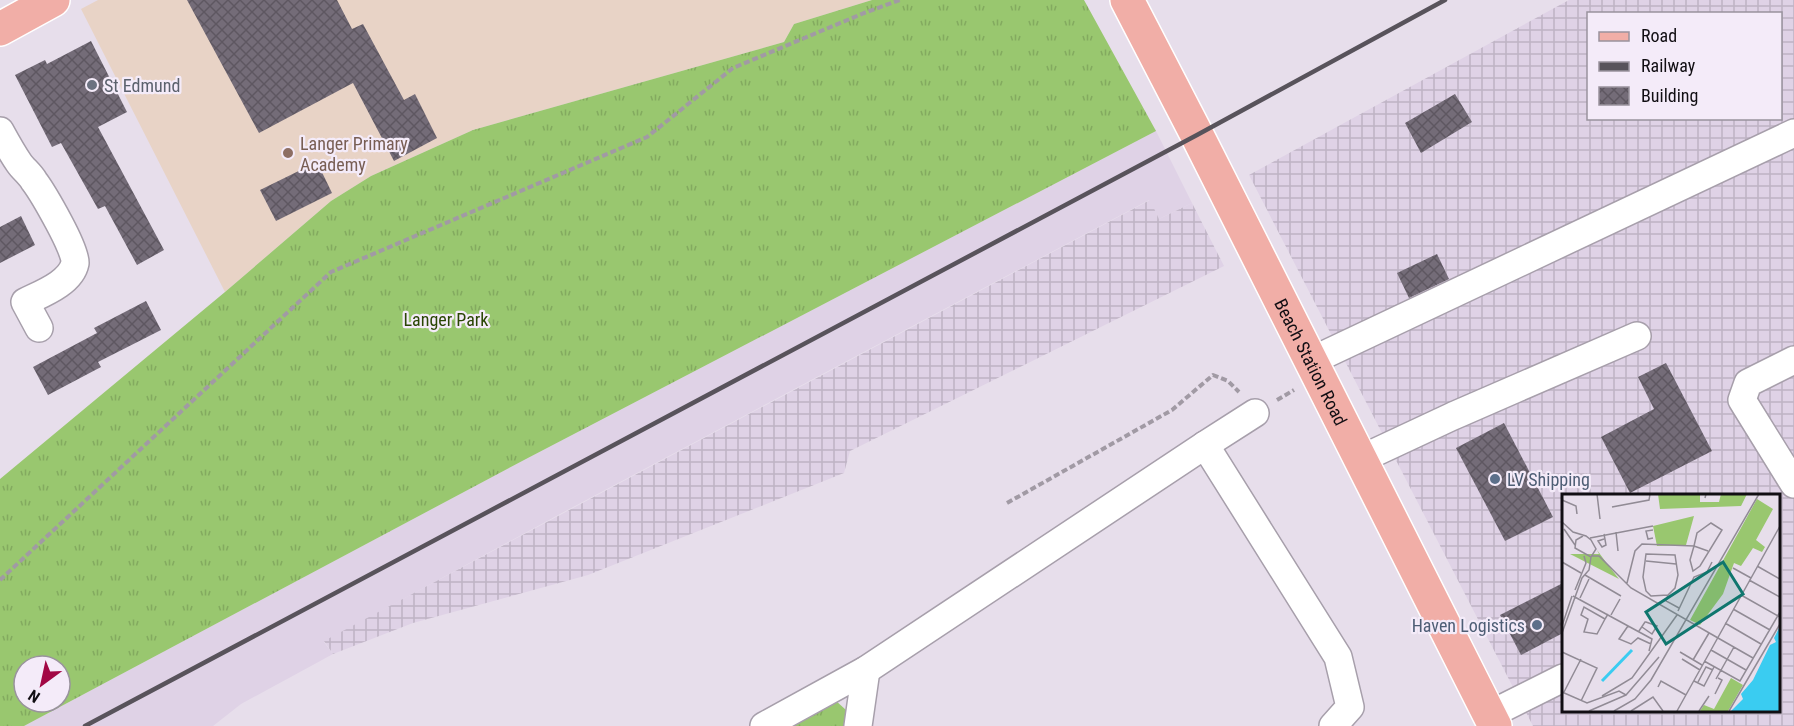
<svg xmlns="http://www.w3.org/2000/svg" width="1794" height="726" font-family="'Roboto Condensed',sans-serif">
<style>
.built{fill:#dfd2e6}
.industrial{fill:url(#industrial-grid);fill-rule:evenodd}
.education{fill:#e8d3c6}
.grass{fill:url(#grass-tufts);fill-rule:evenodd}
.building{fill:url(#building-cross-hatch)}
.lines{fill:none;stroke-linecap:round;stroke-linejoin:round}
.minor-casing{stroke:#a79fab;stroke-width:30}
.major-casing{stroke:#fff;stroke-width:36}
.path{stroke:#a19aa4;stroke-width:4;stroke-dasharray:6 3;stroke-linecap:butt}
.minor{stroke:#fff;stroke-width:27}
.major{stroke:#f1aea7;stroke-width:33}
.rail{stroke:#58535b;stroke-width:4.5}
.worship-dot{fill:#6b7280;stroke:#f4ebf9;stroke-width:2}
.education-dot{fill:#8d6e63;stroke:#f4ebf9;stroke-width:2}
.service-dot{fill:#5c6f8a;stroke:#f4ebf9;stroke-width:2}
.labels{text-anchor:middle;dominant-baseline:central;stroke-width:4.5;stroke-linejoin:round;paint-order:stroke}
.worship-label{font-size:18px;fill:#5b616d;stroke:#f4ebf9;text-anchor:start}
.education-label{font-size:18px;fill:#785e54;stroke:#f4ebf9;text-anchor:start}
.park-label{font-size:18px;fill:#2a4604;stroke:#f4ebf9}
.street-label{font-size:18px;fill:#110e13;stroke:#f4ebf9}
.service-label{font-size:18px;fill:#4e5e75;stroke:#f4ebf9;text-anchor:start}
.inset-river{fill:none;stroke:#3accf1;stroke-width:3}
.inset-road{fill:none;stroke:#918b95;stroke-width:1.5}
.view{fill:#0f766e;fill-opacity:0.15;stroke:#0f766e;stroke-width:3}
.inset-edge{fill:none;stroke:#110e13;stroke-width:3}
</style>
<defs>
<pattern id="industrial-grid" width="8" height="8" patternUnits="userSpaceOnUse" patternTransform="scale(1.5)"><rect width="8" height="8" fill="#dfd2e6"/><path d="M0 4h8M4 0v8" fill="none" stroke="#beb3c4"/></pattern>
<pattern id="grass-tufts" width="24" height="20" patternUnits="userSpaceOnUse" patternTransform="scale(1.5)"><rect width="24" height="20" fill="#99c76f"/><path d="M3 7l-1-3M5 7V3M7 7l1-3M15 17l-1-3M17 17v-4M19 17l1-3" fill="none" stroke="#83aa5f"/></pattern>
<pattern id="building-cross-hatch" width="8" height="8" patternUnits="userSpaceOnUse" patternTransform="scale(1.5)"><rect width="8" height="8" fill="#746c78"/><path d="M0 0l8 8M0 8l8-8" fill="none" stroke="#5e5761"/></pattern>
</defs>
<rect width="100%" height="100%" fill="#e7deeb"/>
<!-- built -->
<polygon class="built" points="1156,131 1192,203 1159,219 1149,200 560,514 324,642 333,654 241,704 213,726 24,726 526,459"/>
<!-- industrial -->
<g class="industrial">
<path d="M1569,0H1794V726H1533L1249,175ZM1588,14H1780V118H1588ZM1563,495H1778V710H1563Z"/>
<polygon points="1150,200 1159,219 1192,203 1224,266 850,451 844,473 588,575 413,623 333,654 324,641"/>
</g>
<!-- education -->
<polygon class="education" points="98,0 872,0 794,24 784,42 473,130 371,176 331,201 225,292 81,9"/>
<!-- grass -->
<g class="grass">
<path d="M872,0H1084L1156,131L526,459L24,726H0V479L225,292L331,201L371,176L473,130L784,42L794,24ZM24,666H60V702H24Z"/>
<polygon points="835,700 846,710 844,726 789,726"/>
</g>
<!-- building -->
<g class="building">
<polygon points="187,0 337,0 352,29 363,24 404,100 415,94 437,138 394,161 353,83 259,133"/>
<polygon points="91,41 127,112 98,127 164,250 137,265 105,206 98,209 61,143 52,147 15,75 45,60 47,64"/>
<polygon points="1455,94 1472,122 1421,153 1405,123"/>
<polygon points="317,162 332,193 276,221 260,190"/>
<polygon points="21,216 35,245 0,263 0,227"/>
<polygon points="1437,254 1449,279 1409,298 1397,273"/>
<polygon points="146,301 161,330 98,362 101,367 48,395 33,367 97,333 94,328"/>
<polygon points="1666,363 1712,451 1630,493 1601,437 1654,409 1638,377"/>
<polygon points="1504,423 1553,517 1505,541 1456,448"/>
<polygon points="1563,583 1563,633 1521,655 1500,615"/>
</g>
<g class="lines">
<!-- minor casing -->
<g class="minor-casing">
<g id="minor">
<path d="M0,131C6,142 12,153 19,163C23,169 30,174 34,181C43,193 77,251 75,263C71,283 41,294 25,302L39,328"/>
<polyline points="1794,360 1748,383 1742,400 1794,484"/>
<polyline points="1311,361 1794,133"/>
<polyline points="1205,445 1338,657 1350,707 1333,726"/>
<polyline points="1361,459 1453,416 1637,336"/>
<polyline points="1489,715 1563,678"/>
<polyline points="764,726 866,670 1205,445 1255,413"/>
<polyline points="858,726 866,670"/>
</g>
</g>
<!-- major casing -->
<g class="major-casing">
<g id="major">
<path id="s1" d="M1127,0L1197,135L1495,726"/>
<polyline points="0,29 53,0"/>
</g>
</g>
<!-- path -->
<g class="path">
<polyline points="1277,400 1294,390"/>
<polyline points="1007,503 1172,410 1213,375 1228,381 1239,392"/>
<polyline points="0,580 331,272 647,137 733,68 864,13 900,0"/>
</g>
<!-- minor -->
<use href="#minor" class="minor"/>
<!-- major -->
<use href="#major" class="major"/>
<!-- rail -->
<polyline class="rail" points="85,726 1197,135 1445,0"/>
</g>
<!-- markers -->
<circle class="worship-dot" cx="92" cy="85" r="6"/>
<circle class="education-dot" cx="288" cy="153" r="6"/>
<g class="service-dot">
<circle cx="1495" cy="479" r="6"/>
<circle cx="1537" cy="625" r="6"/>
</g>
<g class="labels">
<!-- worship labels -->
<g class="worship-label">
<text x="104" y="85">St Edmund</text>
</g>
<!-- education labels -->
<g class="education-label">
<text x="300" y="143">Langer Primary<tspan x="300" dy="21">Academy</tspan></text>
</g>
<!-- park labels -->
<g class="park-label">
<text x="446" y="319">Langer Park</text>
</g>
<!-- street labels -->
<g class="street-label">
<text stroke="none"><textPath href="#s1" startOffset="406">Beach Station Road</textPath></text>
</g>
<!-- service labels -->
<g class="service-label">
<text x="1507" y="479">LV Shipping</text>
<text x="1525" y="625" text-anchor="end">Haven Logistics</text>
</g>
</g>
<!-- overview -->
<g transform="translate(1562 494)">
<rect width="218" height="218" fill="#e7deeb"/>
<path d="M96,0H138V8H157L159,0H185L179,12L98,15ZM195,5L211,15L194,46L203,53L200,58L191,54L179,72L172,69L161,100L138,131L128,126ZM132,22L124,51L95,52L91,32ZM35,56L46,71L57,85L8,60H37ZM169,184L181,191L166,217H138L142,211L152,215Z" fill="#99c76f"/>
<path d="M217,134V217H169L181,205L179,200L191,186L208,151L214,148L212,144Z" fill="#3accf1"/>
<path class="inset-river" d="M40,187L70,156"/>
<path class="inset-road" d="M35,0L38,25M143,4L144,0H158M0,6L14,12L15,20M50,13L87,6L88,0M0,28L11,38L24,42L29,46L34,55L29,63L13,54L14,46L21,42M2,35L13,51M54,38L56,57M42,40L44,51L40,53L36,47L42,45M28,44L91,32M91,44L86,45L84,37L91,36M84,60L113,61L116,81L113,94L106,101L89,102L84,97L81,83ZM30,62H37L69,94L156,144M84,67L114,70M0,68L19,79M195,72L218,85M171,74L189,84M23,81L59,102M187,86L218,103M65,89L73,57L80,50L132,52L135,39L149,29L160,36L138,72L131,77L128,66L132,52L146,57M13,96L24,69L22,62M106,101L104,107L117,114M179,101L218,123M11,102L90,145L87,157M18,104L27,85M171,115L208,136M116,117L132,83L145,78L150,68M49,121L58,105M43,125L22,113L19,121L26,125L22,138L35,140L43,125L46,120M163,129L199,150M0,132L10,102M66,132L57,145L69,150L76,144L89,150M77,137L83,128H84L95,132L90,140L80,133M0,139L20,84L27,76L29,63M156,144L191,164M149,156L184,176M0,158L35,174L19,207M118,158L140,171M120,165L138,176M131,166L147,139M142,167L178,187L218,118M154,185L172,153M132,187L142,192L152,173M136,188L144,173L151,176M96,193L99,187L124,201M0,198L25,209L57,197L64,201L97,163M2,198L19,165M153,200L160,186L156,184M40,202L70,184L115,121M27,217L64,201M52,217L73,205L89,186L197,0M69,217L91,203L101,217M115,217L218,32M137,217L147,202M167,217L218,130"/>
<path class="view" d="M161,68L181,100L104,150L84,118Z"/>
<rect width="218" height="218" class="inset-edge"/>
</g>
<!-- legend -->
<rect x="1587" y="12" width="195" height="108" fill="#f4ebf9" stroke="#99939d" stroke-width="1.5"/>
<rect x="1599" y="32" width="30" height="9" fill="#f1aea7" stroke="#99939d" stroke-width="1.5"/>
<text x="1641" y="42" font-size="18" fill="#110e13">Road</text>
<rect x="1599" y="62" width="30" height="9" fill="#58535b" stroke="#99939d" stroke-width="1.5"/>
<text x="1641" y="72" font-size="18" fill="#110e13">Railway</text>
<rect x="1599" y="87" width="30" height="18" fill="url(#building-cross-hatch)" stroke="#99939d" stroke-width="1.5"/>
<text x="1641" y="102" font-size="18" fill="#110e13">Building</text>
<!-- north arrow -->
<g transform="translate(42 684) rotate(213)"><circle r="28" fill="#f4ebf9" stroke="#99939d" stroke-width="1.5"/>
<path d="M0-4.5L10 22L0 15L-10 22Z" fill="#a20744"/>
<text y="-9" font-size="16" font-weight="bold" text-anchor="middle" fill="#110e13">N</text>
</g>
</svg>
